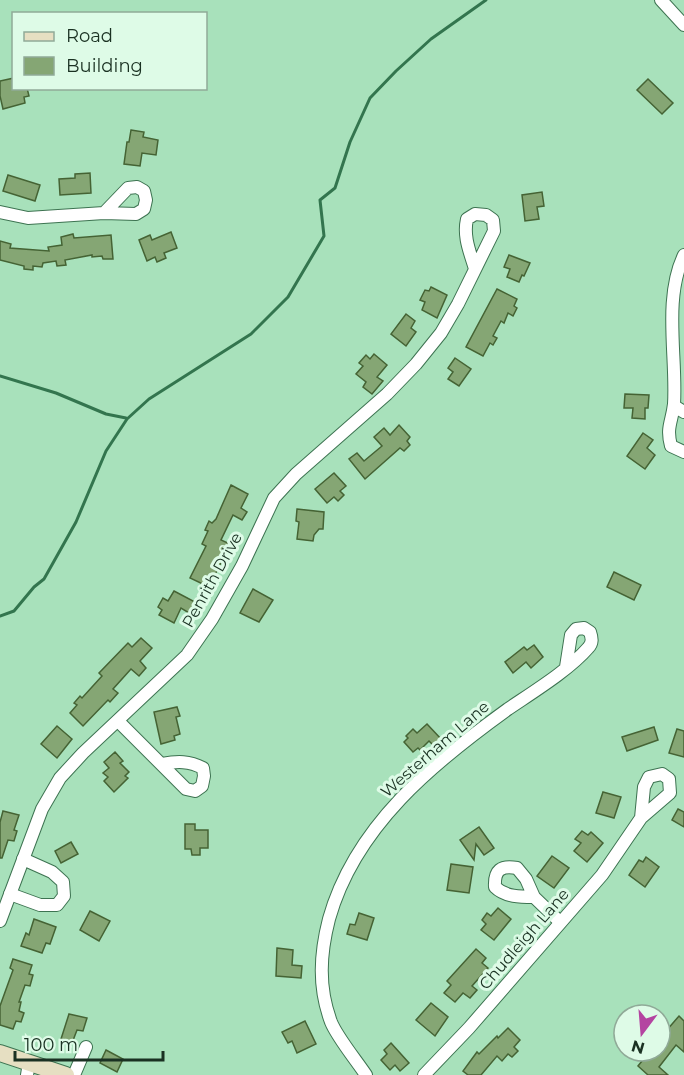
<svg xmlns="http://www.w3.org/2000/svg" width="684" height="1075" font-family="Montserrat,sans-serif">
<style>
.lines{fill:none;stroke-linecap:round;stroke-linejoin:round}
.stream{stroke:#33754e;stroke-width:3}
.building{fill:#85a674;stroke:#456334;stroke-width:1.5}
.street-casing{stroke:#3d7351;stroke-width:14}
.secondary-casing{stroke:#3d7351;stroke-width:18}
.street{stroke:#fff;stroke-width:12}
.secondary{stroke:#e6dfc2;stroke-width:16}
.labels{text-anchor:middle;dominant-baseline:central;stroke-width:6;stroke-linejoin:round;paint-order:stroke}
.street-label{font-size:16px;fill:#1a3122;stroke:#defbe7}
</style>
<rect width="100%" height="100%" fill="#a8e1bb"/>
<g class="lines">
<!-- stream -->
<g class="stream">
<polyline points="0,376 56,393 106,414 126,418"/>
<polyline points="0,616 14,611 34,587 44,579 76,522 106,451 127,419 149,399 251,334 288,297 324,236 320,200 335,188 350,142 370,98 396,71 431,39 486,0"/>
</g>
</g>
<!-- building -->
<g class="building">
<polygon points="14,78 14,88 27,88 29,96 24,97 25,103 3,109 0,96 0,81"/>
<polygon points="648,79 673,103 662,114 637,90"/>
<polygon points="131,130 144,132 143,137 158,140 156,155 142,153 140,166 124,164 127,142 129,142"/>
<polygon points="90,173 91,193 60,195 59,179 75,178 75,174"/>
<polygon points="8,175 40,185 35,201 3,191"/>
<polygon points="542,192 544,206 537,207 539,219 525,221 522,195"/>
<polygon points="171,232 177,248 164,253 166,258 157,262 155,257 147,261 139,240 150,235 152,240"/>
<polygon points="73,234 74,238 111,235 113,259 103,259 102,256 92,257 92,255 65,260 66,265 57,266 56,261 43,263 42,267 33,266 33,270 24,269 24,266 0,260 0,241 11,244 10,248 49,251 48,247 62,245 61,237"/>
<polygon points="509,255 530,263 524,276 522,275 519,282 507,277 510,269 504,267"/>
<polygon points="431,287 447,295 437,318 422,310 425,302 420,300 425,290 429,291"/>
<polygon points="497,289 517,299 514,306 517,308 513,316 508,313 504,323 501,321 493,336 497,338 493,345 490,343 483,356 466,347"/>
<polygon points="406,314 415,321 411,328 416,332 406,346 391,334"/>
<polygon points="374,354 387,365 377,377 383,381 372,394 363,387 366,382 356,374 363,366 359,363 366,355 370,359"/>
<polygon points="455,358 471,369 459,386 448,379 453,372 448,368"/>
<polygon points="625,394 649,395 648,408 645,408 645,419 632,418 633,408 624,408"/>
<polygon points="399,425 410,437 407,441 410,445 404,451 400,448 365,479 349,459 357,453 364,461 382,446 374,437 384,428 390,435"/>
<polygon points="643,433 653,440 647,448 655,455 645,469 627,456"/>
<polygon points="334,473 346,486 340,491 344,495 338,501 334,497 327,503 315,489"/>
<polygon points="231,485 248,494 241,508 247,512 242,520 233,515 221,540 230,544 209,587 190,578 206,546 202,544 208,531 205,530 209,521 212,523 216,519"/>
<polygon points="297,509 324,512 323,529 319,529 314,535 313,541 297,539 299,522 296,521"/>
<polygon points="614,572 641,585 634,600 607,587"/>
<polygon points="253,589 273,600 259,622 240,613"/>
<polygon points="174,591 195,602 189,613 181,608 174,623 159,615 162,610 158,607 163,598 168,601"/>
<polygon points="141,638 152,648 140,661 146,668 139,676 131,669 113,689 118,693 110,702 108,700 83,726 70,713 77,705 74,703 80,696 82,698 102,676 99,673 128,643 132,647"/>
<polygon points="534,645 543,657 531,668 526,662 513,673 505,662 524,647 527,650"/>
<polygon points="177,707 180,716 176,717 180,734 174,736 175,740 161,744 154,712"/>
<polygon points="427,724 442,740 435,747 429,741 420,750 418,748 413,752 404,742 408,738 406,736 413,729 417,733"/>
<polygon points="57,726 72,739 57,758 41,744"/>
<polygon points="654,727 658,740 627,751 622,737"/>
<polygon points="677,729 684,731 684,757 669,753"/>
<polygon points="115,752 123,761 120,763 129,772 125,776 128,778 114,792 104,781 108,777 103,773 109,768 104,762"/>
<polygon points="603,792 621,797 614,818 596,813"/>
<polygon points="678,809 684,812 684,827 672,820"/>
<polygon points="3,811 19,815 14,830 17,831 14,841 8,840 2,858 0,858 0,822"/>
<polygon points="185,824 195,824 195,830 208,830 208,848 200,848 200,855 192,855 191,849 185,849"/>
<polygon points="479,827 494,848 484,855 476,844 474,860 460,840"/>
<polygon points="582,831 588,835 591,832 603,843 587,862 574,851 581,843 575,839"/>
<polygon points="71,842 78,854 61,863 55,851"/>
<polygon points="552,856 569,868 554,888 537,876"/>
<polygon points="646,857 659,867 645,887 629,875 639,860 643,862"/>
<polygon points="451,864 473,867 469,893 447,890"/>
<polygon points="498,908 511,919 494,940 481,930 486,924 482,920 487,913 491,916"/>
<polygon points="90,911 110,921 99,941 80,930"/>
<polygon points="359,913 374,918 367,940 347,934 350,924 355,925"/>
<polygon points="34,919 56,927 50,944 46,943 42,953 21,946 26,933 29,935"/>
<polygon points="277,948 293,950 292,965 302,966 301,978 276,976"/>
<polygon points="476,949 486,958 482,963 488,968 472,986 477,990 470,998 463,993 455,1002 444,993 451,985 447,981"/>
<polygon points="13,959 32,965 29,974 33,975 30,986 25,985 19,1002 21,1002 19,1011 24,1013 21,1022 16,1021 13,1029 0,1025 0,1006 13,970 10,968"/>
<polygon points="431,1003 448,1017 435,1036 416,1020"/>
<polygon points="69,1014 87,1018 83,1031 77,1030 72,1043 61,1039"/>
<polygon points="679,1016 684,1021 684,1052 676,1045 659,1067 668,1075 648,1075 638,1066 646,1056 641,1051 660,1051 660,1038"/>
<polygon points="305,1021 316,1044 297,1053 292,1041 288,1043 282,1032"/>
<polygon points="508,1028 520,1040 514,1047 518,1051 512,1057 508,1054 502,1061 497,1056 481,1075 468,1075 463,1071 477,1052 479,1054 497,1036 498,1038"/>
<polygon points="391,1043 409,1063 400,1071 395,1065 390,1070 381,1060 387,1054 384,1050"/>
<polygon points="106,1050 123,1059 117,1072 100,1063"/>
</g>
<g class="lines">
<!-- street casing -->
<g class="street-casing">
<g id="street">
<polyline points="661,0 684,25"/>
<polyline points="0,212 28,218 104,213 136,214 144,209 146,200 144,191 137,187 128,188 104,213"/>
<path d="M684,255C663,299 677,357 674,404C672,422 666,427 671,446L684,452"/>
<polyline points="674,406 684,412"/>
<path d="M118,721L186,789L195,791L202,786L204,776L203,768C189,761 178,761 162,764"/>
<polyline points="10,894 40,905 57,905 64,896 63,882 52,872 23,859"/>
<path d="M534,897C521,897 505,897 495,887C494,870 501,865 517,868L526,879L534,897L560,922"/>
<path d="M0,921L42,809L60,778L83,753L187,655L212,619L242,566L274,498L296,474L387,394L416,364L441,333L458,304L494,231L493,220L486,215L475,214L467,219C463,237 470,252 475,269"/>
<polyline points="27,1075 29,1063"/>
<polyline points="74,1075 86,1047"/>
<path d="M366,1075C356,1060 337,1037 331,1022C318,987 320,954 329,919C355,826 433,763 508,709C533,692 569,670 588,648C593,643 592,638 590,632L584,628L576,629L571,635L566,667"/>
<polyline points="424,1075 469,1028 602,875 641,818 670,793 669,779 662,774 649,777 644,787 641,818"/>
</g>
</g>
<!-- secondary casing -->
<g class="secondary-casing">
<polyline id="secondary" points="0,1053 66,1075"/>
</g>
<!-- street -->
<use href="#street" class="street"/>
<!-- secondary -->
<use href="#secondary" class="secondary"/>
</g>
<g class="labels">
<!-- street labels -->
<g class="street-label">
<text transform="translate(212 580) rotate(-61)">Penrith Drive</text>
<text transform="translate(435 749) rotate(-41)">Westerham Lane</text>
<text transform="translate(524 939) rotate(-49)">Chudleigh Lane</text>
</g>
</g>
<!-- legend -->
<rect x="12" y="12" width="195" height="78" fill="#defbe7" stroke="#90aa98" stroke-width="1.5"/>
<rect x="24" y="32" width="30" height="9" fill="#e6dfc2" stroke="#90aa98" stroke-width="1.5"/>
<text x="66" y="42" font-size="18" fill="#1a3122">Road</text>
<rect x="24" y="57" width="30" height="18" fill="#85a674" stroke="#90aa98" stroke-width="1.5"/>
<text x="66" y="72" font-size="18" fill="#1a3122">Building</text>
<!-- north arrow -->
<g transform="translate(642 1033) rotate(196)"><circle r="28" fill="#defbe7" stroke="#90aa98" stroke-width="1.5"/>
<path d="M0-4.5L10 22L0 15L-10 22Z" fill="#b444a1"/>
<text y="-9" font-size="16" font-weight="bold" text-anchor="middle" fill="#1a3122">N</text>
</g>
<!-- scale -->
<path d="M15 1051v9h148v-9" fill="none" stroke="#1a3122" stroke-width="3"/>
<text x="24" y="1051" font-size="18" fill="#1a3122" stroke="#defbe7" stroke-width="4.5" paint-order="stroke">100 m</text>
</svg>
